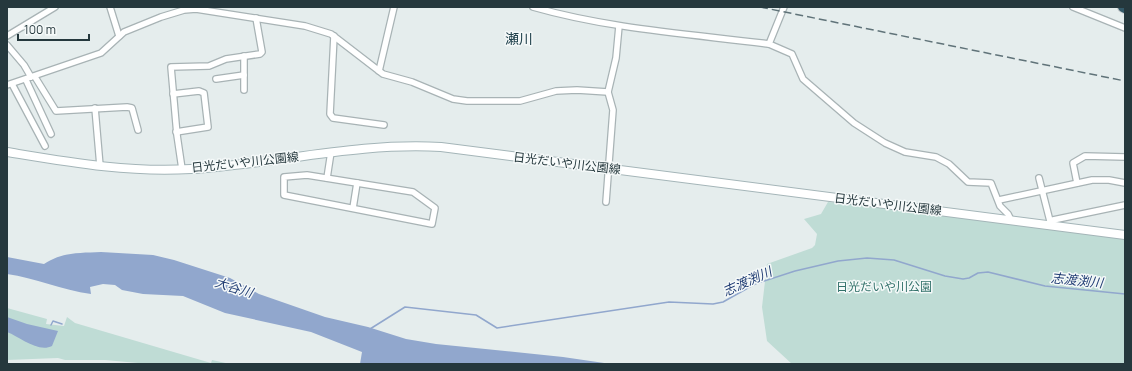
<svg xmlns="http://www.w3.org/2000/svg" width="1132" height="371" font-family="Manrope,'Noto Sans JP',sans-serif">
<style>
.green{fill:#bfdcd5}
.water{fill:#91a7cd}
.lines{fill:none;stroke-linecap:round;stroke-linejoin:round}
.stream{stroke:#91a7cd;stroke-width:1.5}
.street-casing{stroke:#a8b3b5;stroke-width:8}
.secondary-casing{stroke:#a4b5b8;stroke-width:10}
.highway-casing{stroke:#c2c7c9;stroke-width:12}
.street{stroke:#fff;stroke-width:5.5}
.secondary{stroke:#fff;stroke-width:8}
.highway{stroke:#335968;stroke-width:10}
.rail{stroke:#607379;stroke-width:1.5;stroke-dasharray:8 4;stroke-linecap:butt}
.labels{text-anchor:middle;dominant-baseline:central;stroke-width:3;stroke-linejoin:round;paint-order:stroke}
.street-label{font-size:12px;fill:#25383d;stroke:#f5f9f9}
.park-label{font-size:12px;fill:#32716a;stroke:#f5f9f9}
.water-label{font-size:13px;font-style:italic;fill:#233f75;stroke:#f5f9f9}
.quarter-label{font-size:14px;fill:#22434e;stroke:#f5f9f9}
</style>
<rect width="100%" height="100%" fill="#e5eded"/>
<!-- green -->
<g class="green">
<polygon points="828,202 871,206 1125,239 1125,364 792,364 767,341 762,307 767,264 812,248 815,245 817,234 804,219 821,214"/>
<polygon points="7,308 47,319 46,324 64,326 67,317 75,323 211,363 212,360 230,364 149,364 105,360 65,360 58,358 7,360"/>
</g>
<!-- water -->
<g class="water">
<path d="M101,252L153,255L174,260L230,278L259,294L325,317L368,327L406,339L436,344L563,357L611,364H360L362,352L311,332L225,313L183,296L143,294L122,290L115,285L103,284L90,287L91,294C62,290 35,278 7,274V257L44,264C62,252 80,253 101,252Z"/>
<path d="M7,317L27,324L58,331L52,346C38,353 20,337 7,332Z"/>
</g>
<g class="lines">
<!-- stream -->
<g class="stream">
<polyline points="51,325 53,321 62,324"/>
<polyline points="370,329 405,307 476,315 497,328 669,302 713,304 723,302 755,284 795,271 838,261 867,258 894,260 945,276 963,279 969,278 978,273 988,272 1045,286 1125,294"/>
</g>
<!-- street casing -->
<g class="street-casing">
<g id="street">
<polyline points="110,7 119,36"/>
<path d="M533,7C610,29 690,34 769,44"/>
<polyline points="784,7 769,44 792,54 803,79 854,123 885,143 905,152 936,157 949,164 968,182 991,183 1000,206 1008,214 1011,220"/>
<polyline points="1073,7 1125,28"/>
<polyline points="7,36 55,7"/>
<polyline points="334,36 330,114 333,118 384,125"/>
<polyline points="7,45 24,65 31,77"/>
<polyline points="244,56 244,90"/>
<polyline points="379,71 394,7"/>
<polyline points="35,77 56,111 127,107 132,108 138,130"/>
<polyline points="216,79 244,75"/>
<polyline points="26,80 51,134"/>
<polyline points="12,84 45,146"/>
<polyline points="7,85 101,53 124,32 161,17 184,10 196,9 305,26 331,34 383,74 412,82 453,99 467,101 520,101 556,91 577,90 608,92"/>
<polyline points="173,94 199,91 204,93 208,127 176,132"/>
<polyline points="95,108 100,166"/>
<polyline points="182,169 177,135 171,67 209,66 226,59 260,54 262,52 256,18"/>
<polygon points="307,175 413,192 435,208 432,224 284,195 284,177"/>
<polyline points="327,178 331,152"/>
<polyline points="1039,178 1051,225"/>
<polyline points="1077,183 1073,163 1085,156 1125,157"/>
<polyline points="999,200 1092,180 1109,180 1125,183"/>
<polyline points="606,202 613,110 608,92 616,58 619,26"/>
<polyline points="353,208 357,183"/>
<polyline points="1051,225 1053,220 1125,205"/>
</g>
</g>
<!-- secondary casing -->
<g class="secondary-casing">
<path id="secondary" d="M7,152C68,162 129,173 191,169C275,164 357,142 441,147L1125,235"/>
</g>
<!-- highway casing -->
<g class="highway-casing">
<polyline id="highway" points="1123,7 1125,8"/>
</g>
<!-- street -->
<use href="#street" class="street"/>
<!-- secondary -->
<use href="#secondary" class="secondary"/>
<!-- highway -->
<use href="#highway" class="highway"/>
<!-- rail -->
<polyline class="rail" points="760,7 1125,81"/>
</g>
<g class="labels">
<!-- street labels -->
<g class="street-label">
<text transform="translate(245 162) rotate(-6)">日光だいや川公園線</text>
<text transform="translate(567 163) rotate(7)">日光だいや川公園線</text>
<text transform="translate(888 204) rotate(7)">日光だいや川公園線</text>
</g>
<!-- park labels -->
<g class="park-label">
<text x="884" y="286">日光だいや川公園</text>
</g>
<!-- water labels -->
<g class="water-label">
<text transform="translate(1077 280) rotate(6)">志渡渕川</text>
<text transform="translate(747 281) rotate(-24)">志渡渕川</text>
<text transform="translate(234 287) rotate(17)">大谷川</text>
</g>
<!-- quarter labels -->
<g class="quarter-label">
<text x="519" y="38">瀬川</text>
</g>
</g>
<!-- border -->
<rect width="1132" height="371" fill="none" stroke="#25383d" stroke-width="16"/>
<!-- scale -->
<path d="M18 34v6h71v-6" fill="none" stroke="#25383d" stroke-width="2"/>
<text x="24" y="34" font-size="12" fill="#25383d" stroke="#f5f9f9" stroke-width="3" paint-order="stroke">100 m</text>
</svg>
